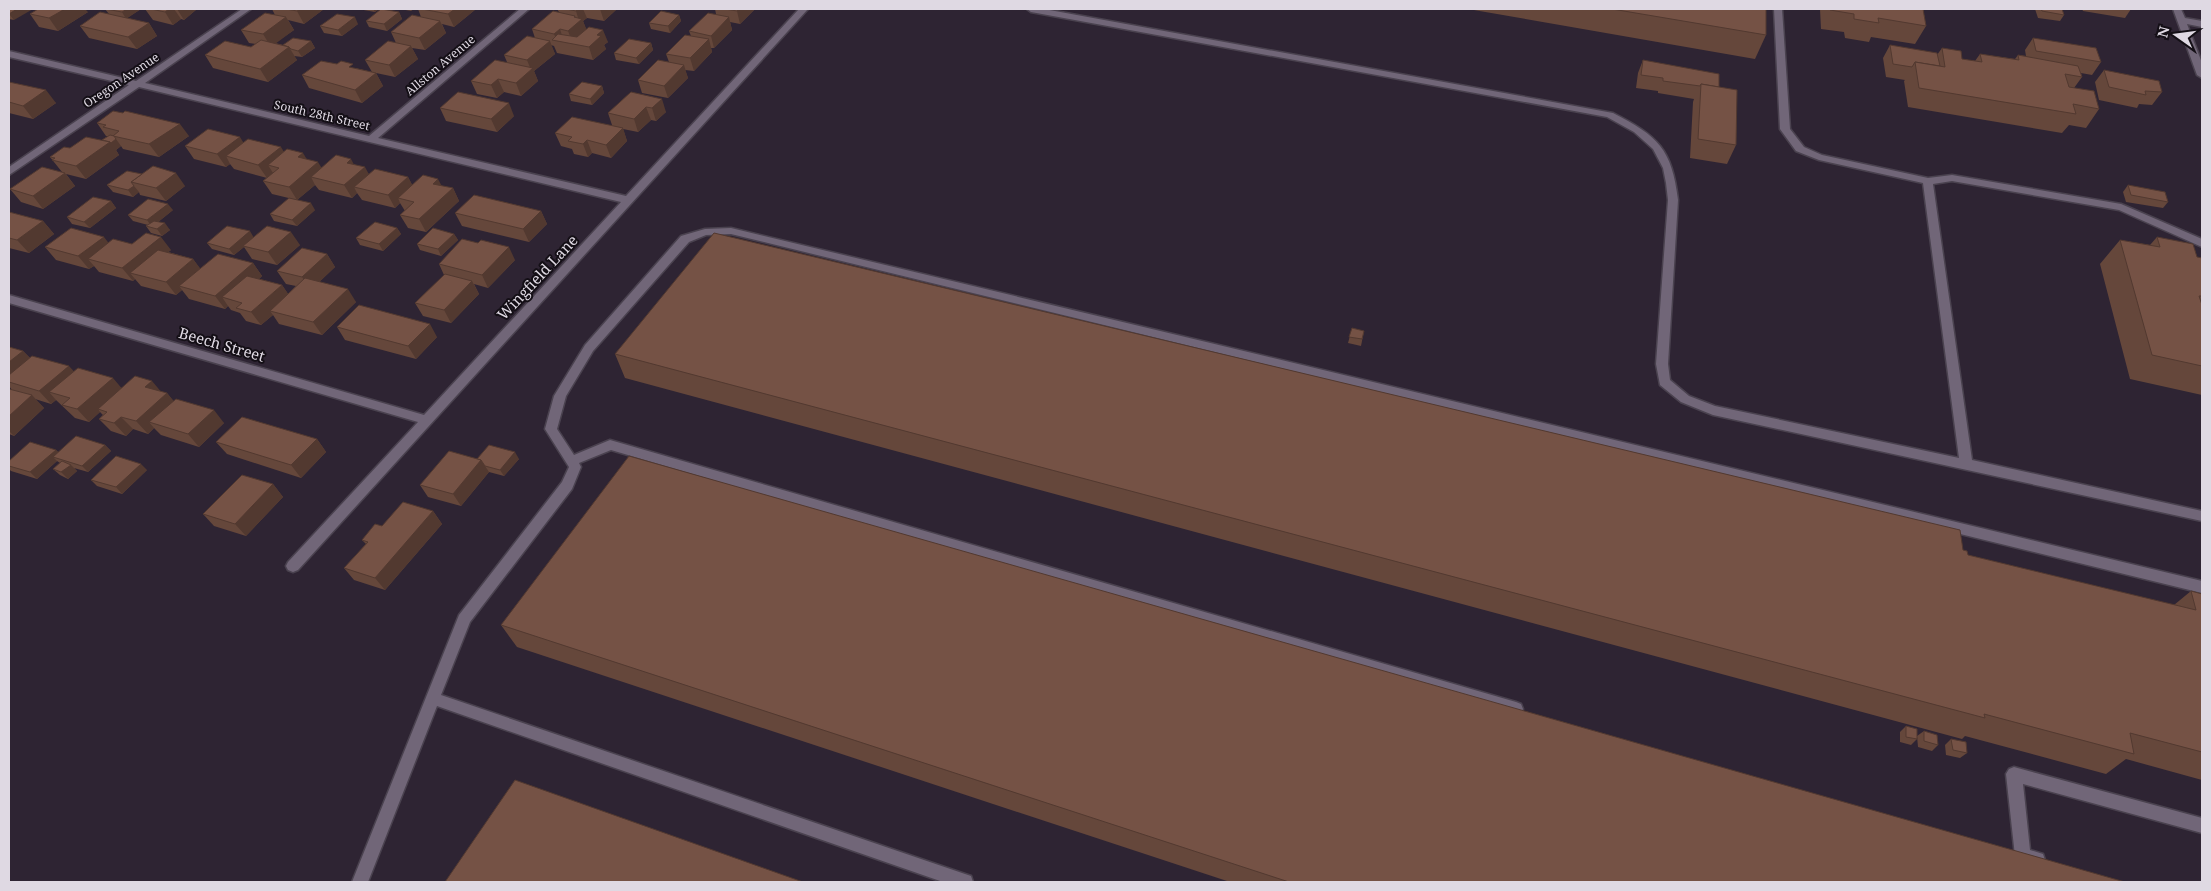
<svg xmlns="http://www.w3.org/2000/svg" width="2211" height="891" font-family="'Noto Serif',serif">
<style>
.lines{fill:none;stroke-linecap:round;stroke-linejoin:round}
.minor-casing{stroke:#4a424f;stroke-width:3}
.minor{fill:#716678;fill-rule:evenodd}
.wall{fill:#65473b}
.shaded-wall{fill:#523930}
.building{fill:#755245;stroke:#523930}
.labels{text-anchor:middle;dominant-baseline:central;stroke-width:4;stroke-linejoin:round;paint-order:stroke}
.far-street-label{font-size:12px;fill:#dfd9e3;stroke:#140f16}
.street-label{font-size:15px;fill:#dfd9e3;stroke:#140f16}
</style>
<rect width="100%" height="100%" fill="#2e2433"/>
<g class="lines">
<!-- minor casing -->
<g class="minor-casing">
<g id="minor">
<polygon points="242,9 251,9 145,83 369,136 520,9 529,9 378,138 626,196 799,9 808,9 298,570 293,572 288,570 286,566 288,562 418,422 9,303 9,295 424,415 621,202 139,87 9,175 9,167 129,85 9,57 9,51 136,81"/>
<path d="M1027,9H1044L1613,113C1658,136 1672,149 1678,200L1668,364L1670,380L1689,396L1715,406L1959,458L1923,183L1819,160L1796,151L1780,129L1774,9H1782L1790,129L1804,147L1822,155L1928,178L1952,175L2121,204L2202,239V247L2119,210L1952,181L1933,184L1972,460L2202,511V521L1713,415L1681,402L1660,385L1656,364L1668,200L1666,183L1663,168L1653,149L1634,132L1607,117L1031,12Z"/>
<polygon points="2173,9 2181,9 2185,18 2202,21 2202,27 2187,24 2202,63 2202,78 2197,75"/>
<polygon points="731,228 2202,581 2202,593 731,234 706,235 689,242 593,351 566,396 557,429 574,455 610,440 1516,702 1521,704 1523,709 1521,714 1516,716 611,450 579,463 581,467 572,489 470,622 441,695 965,874 971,876 973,882 943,882 437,706 368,882 352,882 459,615 562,482 569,467 545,429 554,396 585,345 681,236 705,229"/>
<path d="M2014,767L2202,818V833L2023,784L2030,850L2043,854L2045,860L2043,866C2034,869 2026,865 2017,862L2015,856L2006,774L2009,769Z"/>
</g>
</g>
<!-- minor -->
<use href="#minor" class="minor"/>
</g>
<!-- wall -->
<g class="wall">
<polygon points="9,9 14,20 9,19"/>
<polygon points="105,9 141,9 127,18 149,23 157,36 137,49 89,38 80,26 109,14"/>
<polygon points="145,9 197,9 184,20 181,19 173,25 153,20"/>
<polygon points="272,9 324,9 304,24 288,20 294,30 275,43 283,45 311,41 315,48 302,57 294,56 297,60 268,82 213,68 205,55 251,47 256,44 249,43 241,30 275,15"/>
<polygon points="358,9 379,9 375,12"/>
<polygon points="400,9 414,9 411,11"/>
<polygon points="418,9 476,9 454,27 442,24 446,33 425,50 412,48 418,59 395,77 376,73 383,86 362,103 309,88 302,75 355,68 372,72 365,60 396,43 391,32 421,17"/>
<polygon points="557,9 617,9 604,21 587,18 583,21 586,29 608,42 604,45 606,49 593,60 557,53 554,46 551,45 555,54 534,71 538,81 521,96 504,92 497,98 477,94 471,81 507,62 504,55 535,38 532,29 559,12"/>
<polygon points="715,9 755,9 740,24 730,22 732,30 714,48 711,48 712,52 694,71 685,70 688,78 668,98 642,93 638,80 669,62 666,54 691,36 689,31 716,14"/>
<polygon points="1468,9 1766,9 1766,35 1755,59"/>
<polygon points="1820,9 1923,9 1926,26 1915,44 1871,37 1869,42 1845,38 1844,32 1821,29"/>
<polygon points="2035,9 2062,9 2064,15 2060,21 2038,18"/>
<polygon points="2082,9 2131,9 2125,18 2083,11"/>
<polygon points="88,12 58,31 39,27 30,14"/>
<polygon points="399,12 402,19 387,31 369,27 366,21"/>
<polygon points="679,15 681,21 670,33 651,29 649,23"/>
<polygon points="358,24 342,36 324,33 320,26"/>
<polygon points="2033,38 2101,62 2092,75 2081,73 2082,77 2074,88 2099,109 2086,128 2069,125 2062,133 1908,107 1904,81 1905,80 1886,77 1883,58 1890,45 1937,55 1942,48 1962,59 1975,61 1980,54 2015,59 2018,55 2026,56 2025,50"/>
<polygon points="651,43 653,50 639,64 616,60 614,53"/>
<polygon points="1643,60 1719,87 1736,145 1727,164 1690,158 1693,102 1694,99 1658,93 1658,91 1636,88 1638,73"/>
<polygon points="2104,70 2162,92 2152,105 2139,104 2137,108 2099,100 2095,82"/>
<polygon points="9,82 56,103 33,119 9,113"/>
<polygon points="602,86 604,93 592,105 571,101 569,94"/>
<polygon points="631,92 666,112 656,121 651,120 638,132 623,129 627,141 611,158 592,153 588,157 574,154 572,149 561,146 555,133 612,125 608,113"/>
<polygon points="440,108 514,116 497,132 446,121"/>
<polygon points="97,123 189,136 159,157 123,149 121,146 116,150 119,155 86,179 66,174 75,186 43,209 21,202 10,189 62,172 50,157 70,148 102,140 108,136 106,136"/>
<polygon points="244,142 284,152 307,160 322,168 354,164 369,174 408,177 412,185 441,186 453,188 459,201 426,232 408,228 400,215 405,211 400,203 395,208 362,200 357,193 352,198 319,190 315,185 297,200 272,194 263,181 267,178 234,169 230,164 226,167 194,159 185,146"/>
<polygon points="127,171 185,186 166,201 140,195 139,192 133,197 113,192 107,185"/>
<polygon points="2128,185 2168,202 2163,208 2126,202 2123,192"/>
<polygon points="111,201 116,208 90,228 72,224 67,217"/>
<polygon points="173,210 158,222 170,230 162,236 151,233 146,226 148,225 133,221 128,215"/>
<polygon points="315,210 297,226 274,221 270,214"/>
<polygon points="541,211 547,224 529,242 462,226 455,213"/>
<polygon points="9,212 43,221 54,234 29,253 9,248"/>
<polygon points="397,228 401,234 383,251 360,245 356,238"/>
<polygon points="454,234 458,240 441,256 420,250 417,244"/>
<polygon points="254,237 300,245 277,265 252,259 244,247 234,255 212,249 207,243"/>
<polygon points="2157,237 2197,257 2202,258 2202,395 2130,379 2100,264 2120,240 2150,245"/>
<polygon points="109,243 132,244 171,250 168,252 193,259 200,269 253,263 262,276 259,279 282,285 288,294 296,286 286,284 277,271 327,254 335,267 319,282 356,302 322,335 279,324 273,315 261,325 246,321 240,313 231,310 228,306 225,309 189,299 182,290 176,295 141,286 135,279 133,281 99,272 94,266 89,269 56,260 45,247"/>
<polygon points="515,260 488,288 474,284 479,294 451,323 423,316 415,303 444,275 439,264"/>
<polygon points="337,327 437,337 416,359 345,340"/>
<polygon points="1352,328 1364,331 1361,346 1348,343"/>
<polygon points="9,347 23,351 30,358 122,388 161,392 167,393 173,401 224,423 199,447 161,435 154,428 148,434 133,429 126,436 111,431 99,419 103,415 100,412 89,422 75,418 56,400 51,404 35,399 44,408 14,436 9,434 9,389 12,390 9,386"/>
<polygon points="615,354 1963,550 1968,555 2174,605 2191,591 2202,594 2202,780 2126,759 2106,774 1965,736 1962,739 625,378"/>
<polygon points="317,439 326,452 301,478 227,454 216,442"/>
<polygon points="105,445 111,451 88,472 74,468 77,471 68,479 60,475 53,469 60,463 57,461 37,479 11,471 9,469 9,461 56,450 58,452"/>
<polygon points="477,459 519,459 504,476 489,472 461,506 428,497 420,485"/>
<polygon points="147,470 122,494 97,486 91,480"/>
<polygon points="273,484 283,497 246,536 214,526 203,514"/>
<polygon points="433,511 442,524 385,590 354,580 344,568 366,544 362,540 382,526"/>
<polygon points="501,625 2125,882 1230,882 517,647"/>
<polygon points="1906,726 1917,739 1911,745 1900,742 1900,732"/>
<polygon points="1924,731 1938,745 1932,751 1918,747 1917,736"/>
<polygon points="1951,739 1967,753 1960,758 1946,755 1945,745"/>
</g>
<!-- shaded-wall -->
<g class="shaded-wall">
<polygon points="17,9 33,9 14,20 9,14"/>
<polygon points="65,9 85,9 88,12 58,31 49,18"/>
<polygon points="127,9 141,9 126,19 122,12"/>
<polygon points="169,9 174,9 181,19 173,25 165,12"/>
<polygon points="177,9 197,9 184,20"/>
<polygon points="300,9 324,9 304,24 297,11"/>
<polygon points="373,9 379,9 375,12"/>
<polygon points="455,9 476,9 454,27 448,14"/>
<polygon points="578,9 583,9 587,18 583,21 587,31 573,44 568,31 574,17 575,16 578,23 579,21 576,11"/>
<polygon points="600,9 617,9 604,21"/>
<polygon points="739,9 755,9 740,24 737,11"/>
<polygon points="399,12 402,19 387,31 384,24"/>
<polygon points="679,15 681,21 670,33 668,26"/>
<polygon points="286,17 294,30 271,47 263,34"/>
<polygon points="355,17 358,24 342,36 338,30"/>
<polygon points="729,17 732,30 714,48 711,36"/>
<polygon points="440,21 446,33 425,50 419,38"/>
<polygon points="149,23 157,36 137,49 128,37"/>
<polygon points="560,29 564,42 557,41 554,34"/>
<polygon points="603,30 608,42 604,45 606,49 593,60 589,47 597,35"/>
<polygon points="709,39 712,52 694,71 690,58"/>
<polygon points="311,41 315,48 302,57 298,51"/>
<polygon points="550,41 555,54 534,71 538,81 521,96 516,83 531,70 527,60"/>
<polygon points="651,43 653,50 639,64 636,58"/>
<polygon points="411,46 418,59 395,77 389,65"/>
<polygon points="289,47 297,60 268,82 260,69"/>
<polygon points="684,65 688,78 668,98 664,86"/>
<polygon points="376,73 383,86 362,103 355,90"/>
<polygon points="498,79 504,92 497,98 491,85"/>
<polygon points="602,86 604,93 592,105 590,99"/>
<polygon points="46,90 56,103 33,119 23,106"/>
<polygon points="662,99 666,112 656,121 652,108"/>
<polygon points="509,103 514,116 497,132 491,119"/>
<polygon points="646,107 651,120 638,132 634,119"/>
<polygon points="180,124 189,136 159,157 149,144"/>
<polygon points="623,128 627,141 611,158 606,145"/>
<polygon points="240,137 248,150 226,156 230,164 226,167 217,154"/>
<polygon points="116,139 121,146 116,150 119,155 86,179 76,166 110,142"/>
<polygon points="587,140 592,153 588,157 583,144"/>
<polygon points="281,147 289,160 268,165 273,173 267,178 258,165"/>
<polygon points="303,153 311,166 298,157"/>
<polygon points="351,159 358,172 347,163"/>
<polygon points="318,162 326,175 311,177 315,185 297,200 289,187"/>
<polygon points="365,167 372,180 354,187 357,193 352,198 344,185"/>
<polygon points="65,173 75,186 43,209 33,196"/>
<polygon points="176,173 185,186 166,201 156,188"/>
<polygon points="408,177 415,190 398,198 400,203 395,208 388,195"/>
<polygon points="438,179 445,192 433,184"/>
<polygon points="134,186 139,192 133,197 128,190"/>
<polygon points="453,188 459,201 426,232 419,219"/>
<polygon points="111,201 116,208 90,228 84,222"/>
<polygon points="311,203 315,210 297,226 292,220"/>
<polygon points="168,204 173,210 152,227 147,220"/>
<polygon points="541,211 547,224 529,242 523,229"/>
<polygon points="43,221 54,234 29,253 17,240"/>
<polygon points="165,223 170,230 162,236 157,229"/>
<polygon points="397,228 401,234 383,251 379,244"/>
<polygon points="250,231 254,238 243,246 244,247 234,255 229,249"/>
<polygon points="291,232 300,245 277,265 268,252"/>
<polygon points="454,234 458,240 441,256 438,249"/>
<polygon points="104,237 114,250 88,259 94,266 89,269 78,256"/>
<polygon points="161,237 171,250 140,275 130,273 135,279 133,281 122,268"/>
<polygon points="509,247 515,260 488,288 482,275"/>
<polygon points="327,254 335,267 311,290 302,277"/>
<polygon points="193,259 203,272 179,286 182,290 176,295 166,282"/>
<polygon points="253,263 262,276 234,301 222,297 228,306 225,309 215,296"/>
<polygon points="472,281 479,294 451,323 444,310"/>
<polygon points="282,285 291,298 270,311 273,315 261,325 251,312"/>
<polygon points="348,289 356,302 322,335 313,322"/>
<polygon points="430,324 437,337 416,359 408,346"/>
<polygon points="23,351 36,364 9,382 9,362"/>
<polygon points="69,366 81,379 49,392 56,400 51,404 39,391"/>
<polygon points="113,378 124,391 98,409 100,412 89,422 77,409"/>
<polygon points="152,381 163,394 145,387"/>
<polygon points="167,393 178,406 149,422 154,428 148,434 136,421"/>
<polygon points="32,395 44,408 14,436 9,431 9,416"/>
<polygon points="214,410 224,423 199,447 188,434"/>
<polygon points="121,417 133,429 126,436 114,423"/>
<polygon points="317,439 326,452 301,478 291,465"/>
<polygon points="105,445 111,451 88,472 82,466"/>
<polygon points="56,450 62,456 53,457 57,461 37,479 30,472"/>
<polygon points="515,452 519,459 504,476 500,470"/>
<polygon points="481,460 489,472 461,506 453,494"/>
<polygon points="141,464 147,470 122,494 116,487"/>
<polygon points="71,465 77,471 68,479 61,472"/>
<polygon points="273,484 283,497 246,536 235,524"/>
<polygon points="433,511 442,524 385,590 375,578"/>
</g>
<!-- building -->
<g class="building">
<polygon points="9,9 17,9 9,14"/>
<polygon points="38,9 65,9 49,18 30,14"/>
<polygon points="106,9 127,9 122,12"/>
<polygon points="151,9 169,9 165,12"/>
<polygon points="286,9 300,9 297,11"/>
<polygon points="381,9 399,12 384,24 366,21"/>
<polygon points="422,9 455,9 448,14"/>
<polygon points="566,9 578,9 576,11"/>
<polygon points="725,9 739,9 737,11"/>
<polygon points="1612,9 1766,9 1766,35"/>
<polygon points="1830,9 1923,9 1926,26 1878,18 1879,23 1854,19 1854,14 1830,10"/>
<polygon points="2041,9 2062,9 2064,15 2042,11"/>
<polygon points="553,11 575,16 574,17 582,19 568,31 560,29 554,34 532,29"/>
<polygon points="661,11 679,15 668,26 649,23"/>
<polygon points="100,12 149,23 128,37 80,26"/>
<polygon points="265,13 286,17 263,34 241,30"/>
<polygon points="708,13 729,17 711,36 689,31"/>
<polygon points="337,14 355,17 338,30 320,26"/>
<polygon points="412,15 440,21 419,38 391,32"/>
<polygon points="589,27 603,30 597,35 601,36 589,47 552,40 558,34 577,37"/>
<polygon points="685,35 709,39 690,58 666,54"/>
<polygon points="527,36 550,41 527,60 504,55"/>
<polygon points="293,38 311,41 298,51 291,49 289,47 283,45"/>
<polygon points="2033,38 2096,48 2101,62 2036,51"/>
<polygon points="629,39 651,43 636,58 614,53"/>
<polygon points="261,40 289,47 260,69 205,55 225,41 251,47"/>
<polygon points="388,41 411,46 389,65 365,60"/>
<polygon points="1890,45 1937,53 1940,66 1915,62 1912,67 1893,64"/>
<polygon points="1942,48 1961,51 1962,59 1982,62 1980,54 2019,60 2018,55 2078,66 2082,77 2065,74 2069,87 2094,91 2099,109 2073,104 2076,114 1919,88 1915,62 1945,67"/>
<polygon points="495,60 533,68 516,83 498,79 491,85 471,81"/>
<polygon points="658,60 684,65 664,86 638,80"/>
<polygon points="1643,60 1719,74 1719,87 1701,84 1700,86 1663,81 1663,78 1641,75"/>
<polygon points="321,61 337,64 341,61 353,64 349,67 376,73 355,90 302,75"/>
<polygon points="2104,70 2159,81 2162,92 2145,91 2146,95 2109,87"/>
<polygon points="9,82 46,90 23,106 9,102"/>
<polygon points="582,82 602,86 590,99 569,94"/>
<polygon points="1701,84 1737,90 1736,145 1698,139"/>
<polygon points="458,92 509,103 491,119 440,108"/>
<polygon points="631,92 662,99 652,108 646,107 634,119 608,113"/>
<polygon points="113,111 123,113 125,111 180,124 149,144 113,136 119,131 103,127 106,125 97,123"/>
<polygon points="572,117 623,128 606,145 587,140 583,144 568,141 572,137 555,133"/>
<polygon points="208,129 240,137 217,154 185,146"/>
<polygon points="110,135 114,136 116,139 111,143 110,142 102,140"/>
<polygon points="86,137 110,142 76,166 52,160 55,158 50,157 64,147 70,148"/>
<polygon points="248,139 281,147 258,165 226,156"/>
<polygon points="287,149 303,153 298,157 318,162 289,187 263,181 279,168 268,165"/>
<polygon points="336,155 351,159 347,163 365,167 344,185 311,177"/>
<polygon points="153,166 176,173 156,188 131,182"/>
<polygon points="42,167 65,173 33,196 10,189"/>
<polygon points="375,169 408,177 388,195 354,187"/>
<polygon points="127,171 142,174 131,182 134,186 128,190 107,185"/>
<polygon points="423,175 438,179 433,184 453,188 419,219 400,215 414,202 398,198"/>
<polygon points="2128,185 2165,192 2168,202 2131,195"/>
<polygon points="474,195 541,211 523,229 455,213"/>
<polygon points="93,197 111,201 84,222 67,217"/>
<polygon points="289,198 311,203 292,220 270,214"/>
<polygon points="148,199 168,204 147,220 128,215"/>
<polygon points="9,212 43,221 17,240 9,238"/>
<polygon points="154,221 165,223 157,229 146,226"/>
<polygon points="375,222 397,228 379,244 356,238"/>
<polygon points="227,226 250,231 229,249 207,243"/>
<polygon points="267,226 291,232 268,252 243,246"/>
<polygon points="71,228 104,237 78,256 45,247"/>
<polygon points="433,228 454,234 438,249 417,244"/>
<polygon points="146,233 161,237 122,268 88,259 113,239 132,244"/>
<polygon points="714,233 1960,530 1963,550 1967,551 1968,555 2196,610 2191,591 2202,594 2202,752 2130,733 2134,754 1984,714 1985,718 615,354"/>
<polygon points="2157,237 2193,244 2197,257 2202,258 2202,296 2199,296 2202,305 2202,366 2152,355 2120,240 2160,247"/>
<polygon points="462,239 478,243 481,240 509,247 482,275 439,264"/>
<polygon points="302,248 327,254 302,277 277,271"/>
<polygon points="158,250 193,259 166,282 130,273"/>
<polygon points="218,254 253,263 215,296 179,286"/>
<polygon points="445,274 472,281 444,310 415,303"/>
<polygon points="247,276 282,285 251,312 236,308 242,303 222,297"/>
<polygon points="305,278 348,289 313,322 270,311"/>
<polygon points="359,305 430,324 408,346 337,327"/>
<polygon points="1352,328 1364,331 1362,339 1349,337"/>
<polygon points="9,347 23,351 9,362"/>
<polygon points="32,356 69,366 39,391 9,382 9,375"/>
<polygon points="78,368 113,378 77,409 62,405 70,398 49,392"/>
<polygon points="135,376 152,381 145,387 167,393 136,421 121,417 114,423 99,419 107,412 98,409"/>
<polygon points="9,389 32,395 9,416"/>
<polygon points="176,399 214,410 188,434 149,422"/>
<polygon points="242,417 317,439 291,465 216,442"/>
<polygon points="76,436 105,445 82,466 53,457"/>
<polygon points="30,442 56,450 30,472 9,466 9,461"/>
<polygon points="489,445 515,452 500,470 485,466 481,460 477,459"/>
<polygon points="449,451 481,460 453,494 420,485"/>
<polygon points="116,456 141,464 116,487 91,480"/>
<polygon points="629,456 2125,882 1289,882 501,625"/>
<polygon points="62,461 71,465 61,472 53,469"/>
<polygon points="242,475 273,484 235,524 203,514"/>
<polygon points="403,502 433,511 375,578 344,568 368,542 362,540 375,524 382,526"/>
<polygon points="1906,726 1917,729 1917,739 1906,737"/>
<polygon points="1924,731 1937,735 1938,745 1924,741"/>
<polygon points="1951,739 1966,742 1967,753 1953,750"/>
<polygon points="515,780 803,882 445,882"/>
</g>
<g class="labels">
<!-- far-street labels -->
<g class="far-street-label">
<text transform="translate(440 65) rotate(-40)">Allston Avenue</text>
<text transform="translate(121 80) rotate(-34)">Oregon Avenue</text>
<text transform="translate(322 115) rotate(13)">South 28th Street</text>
</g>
<!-- street labels -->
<g class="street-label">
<text transform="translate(537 277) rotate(-47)">Wingfield Lane</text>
<text transform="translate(222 344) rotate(16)">Beech Street</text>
</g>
</g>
<!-- border -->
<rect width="2211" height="891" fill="none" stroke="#dfd9e3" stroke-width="20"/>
<!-- north arrow -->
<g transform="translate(2176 35) rotate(284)" stroke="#140f16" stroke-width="4" paint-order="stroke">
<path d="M0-4L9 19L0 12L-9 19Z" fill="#dfd9e3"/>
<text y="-8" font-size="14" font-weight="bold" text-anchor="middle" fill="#dfd9e3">N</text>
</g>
</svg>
